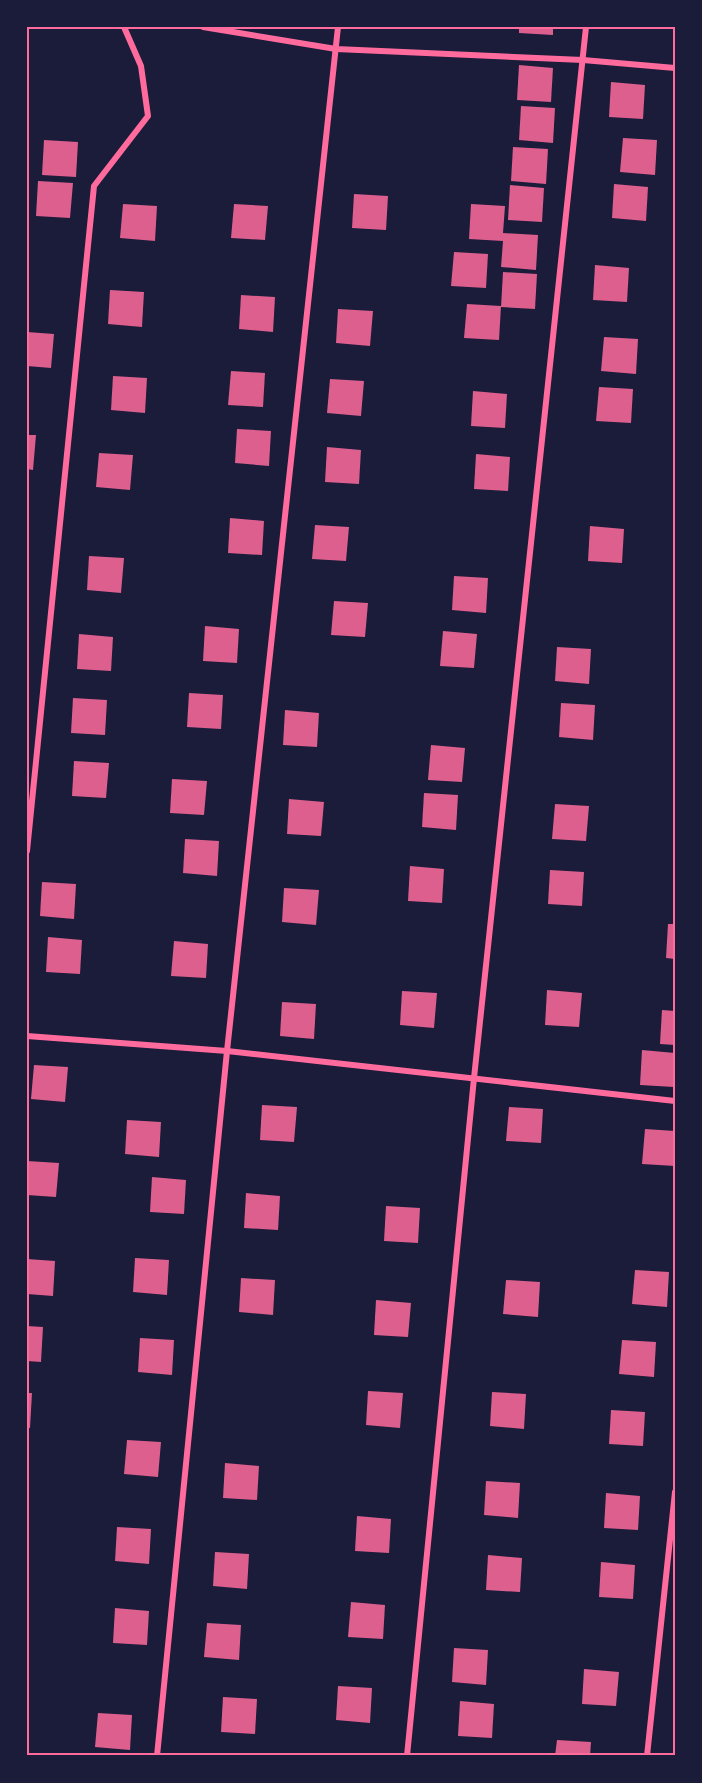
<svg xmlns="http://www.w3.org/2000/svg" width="702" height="1783" font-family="Helvetica,sans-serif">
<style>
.building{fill:#dd5f8e}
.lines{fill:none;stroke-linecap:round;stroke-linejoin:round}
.minor{stroke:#ff6b9d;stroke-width:6}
.neatline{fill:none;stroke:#ff6b9d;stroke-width:2}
</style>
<rect width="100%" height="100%" fill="#1b1b3a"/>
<!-- building -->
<g class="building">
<polygon points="519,27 553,27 553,35 519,33"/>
<polygon points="519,65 553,68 551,102 517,100"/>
<polygon points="611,82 645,85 643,119 609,117"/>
<polygon points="521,106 555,108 553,143 519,140"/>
<polygon points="623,138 657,140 655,175 620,172"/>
<polygon points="44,140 78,142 76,177 42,175"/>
<polygon points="513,147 548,149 546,184 511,181"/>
<polygon points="38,181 73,183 70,218 36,216"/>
<polygon points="614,184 648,187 646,221 612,218"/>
<polygon points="510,185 544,188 542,222 508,220"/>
<polygon points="354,194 388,196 386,230 352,228"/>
<polygon points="123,204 157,206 155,241 120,238"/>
<polygon points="234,204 268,206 265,240 231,238"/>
<polygon points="471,204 505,206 503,233 538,235 536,270 501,267 503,241 469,239"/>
<polygon points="454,252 488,254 486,288 451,286"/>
<polygon points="595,265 629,268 627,302 593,300"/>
<polygon points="503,272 537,274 535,309 501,307"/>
<polygon points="110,290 144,292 142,327 108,324"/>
<polygon points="241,295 275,297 273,332 239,329"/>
<polygon points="467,304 501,306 499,340 464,338"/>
<polygon points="338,309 373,311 370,346 336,343"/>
<polygon points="27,332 54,334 51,368 27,366"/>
<polygon points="604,337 638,339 636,374 601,371"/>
<polygon points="231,371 265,373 263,407 228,405"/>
<polygon points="113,376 147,378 145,413 111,410"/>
<polygon points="330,379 364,381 361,416 327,413"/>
<polygon points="599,387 633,389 631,423 596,421"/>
<polygon points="473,391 507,394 505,428 471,426"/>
<polygon points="237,429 271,431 269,466 235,463"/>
<polygon points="27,435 36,435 33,470 27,469"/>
<polygon points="327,447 361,450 359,484 325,482"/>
<polygon points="99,453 133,455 130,490 96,487"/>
<polygon points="476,454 510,457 508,491 474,489"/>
<polygon points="230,518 264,521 262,555 228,553"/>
<polygon points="315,525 349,527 346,561 312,559"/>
<polygon points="590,526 624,529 622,563 588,561"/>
<polygon points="89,556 124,558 121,593 87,590"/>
<polygon points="454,576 488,578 486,613 452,610"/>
<polygon points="334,601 368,603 365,637 331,635"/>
<polygon points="205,626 239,629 237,663 203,661"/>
<polygon points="443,631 477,634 474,668 440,666"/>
<polygon points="79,634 113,637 111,671 77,669"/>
<polygon points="557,647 591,649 589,684 555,681"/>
<polygon points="189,693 223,695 221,729 187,727"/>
<polygon points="73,698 107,700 105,735 71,733"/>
<polygon points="561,703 595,705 593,740 559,737"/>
<polygon points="285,710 319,713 317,747 283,745"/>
<polygon points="431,745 465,748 462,782 428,780"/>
<polygon points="74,761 109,763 106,798 72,796"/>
<polygon points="172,779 207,781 204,815 170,813"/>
<polygon points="424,793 458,795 456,830 422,827"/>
<polygon points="289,799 324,802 321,836 287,834"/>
<polygon points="555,804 589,806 586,841 552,839"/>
<polygon points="185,839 219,841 217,876 183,873"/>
<polygon points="410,866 444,869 442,903 408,901"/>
<polygon points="550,870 584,872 582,906 548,904"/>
<polygon points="42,882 76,884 74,919 40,916"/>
<polygon points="284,888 319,890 316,925 282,922"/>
<polygon points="668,924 675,924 675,959 666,958"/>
<polygon points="48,937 82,940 80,974 46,972"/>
<polygon points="174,941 208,944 206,978 171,976"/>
<polygon points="547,990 582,993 579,1027 545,1025"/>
<polygon points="402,991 437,993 434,1028 400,1025"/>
<polygon points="282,1002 316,1004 314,1039 280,1036"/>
<polygon points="662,1010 675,1011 675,1045 660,1044"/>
<polygon points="642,1050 675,1053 674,1087 640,1085"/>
<polygon points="34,1065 68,1067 65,1102 31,1099"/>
<polygon points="262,1105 297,1107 294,1142 260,1140"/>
<polygon points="509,1107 543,1109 541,1143 506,1141"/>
<polygon points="127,1120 161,1122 159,1157 125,1154"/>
<polygon points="645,1129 675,1131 675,1166 642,1164"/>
<polygon points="27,1161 59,1163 56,1197 27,1195"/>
<polygon points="152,1177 186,1180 184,1214 150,1212"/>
<polygon points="246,1193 280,1196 278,1230 244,1228"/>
<polygon points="386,1206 420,1208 418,1243 384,1241"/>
<polygon points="135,1258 169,1260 167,1295 133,1292"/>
<polygon points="27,1259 55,1261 53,1296 27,1294"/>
<polygon points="635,1270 669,1272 667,1307 632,1304"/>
<polygon points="241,1278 275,1280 273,1315 239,1312"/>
<polygon points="506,1280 540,1282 538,1317 503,1314"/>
<polygon points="376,1300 411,1303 408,1337 374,1335"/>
<polygon points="27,1326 43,1327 41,1362 27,1361"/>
<polygon points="140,1338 174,1340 172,1375 138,1372"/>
<polygon points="622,1340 656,1342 654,1377 619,1374"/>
<polygon points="368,1391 403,1393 400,1428 366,1425"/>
<polygon points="492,1392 526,1394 524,1429 490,1426"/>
<polygon points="27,1393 32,1393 30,1428 27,1428"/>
<polygon points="611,1410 645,1412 643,1446 609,1444"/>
<polygon points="127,1440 161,1442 158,1477 124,1474"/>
<polygon points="225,1463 259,1466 257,1500 223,1498"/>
<polygon points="486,1481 520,1483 518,1518 484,1515"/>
<polygon points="606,1493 640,1496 638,1530 604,1528"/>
<polygon points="357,1516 391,1519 389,1553 355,1551"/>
<polygon points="117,1527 151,1529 149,1564 115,1561"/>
<polygon points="215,1552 249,1554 247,1589 213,1586"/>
<polygon points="488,1555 522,1558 520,1592 486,1590"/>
<polygon points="601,1562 635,1565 633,1599 599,1597"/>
<polygon points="351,1602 385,1605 383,1639 348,1637"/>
<polygon points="115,1608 149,1611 147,1645 113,1643"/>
<polygon points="207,1623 241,1625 239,1660 204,1657"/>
<polygon points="454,1648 488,1650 486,1685 452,1682"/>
<polygon points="584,1669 619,1672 616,1706 582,1704"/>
<polygon points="338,1686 372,1688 370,1723 336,1720"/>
<polygon points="223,1697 257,1699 255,1734 221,1732"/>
<polygon points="460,1701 494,1704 492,1738 458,1736"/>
<polygon points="98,1713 132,1715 130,1750 95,1747"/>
<polygon points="557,1740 591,1742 590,1756 555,1756"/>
</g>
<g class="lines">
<!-- minor -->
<g class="minor">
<polyline points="203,27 336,49 583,60 675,68"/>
<polyline points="27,851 94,186 148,116 141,66 124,27"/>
<polyline points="27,1036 227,1051 675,1101"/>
<polyline points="157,1756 227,1051 338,27"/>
<polyline points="407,1756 474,1078 586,27"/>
<polyline points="647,1756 675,1492"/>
</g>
</g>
<!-- border -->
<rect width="702" height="1783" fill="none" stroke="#1b1b3a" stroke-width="57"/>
<rect x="28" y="28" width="646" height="1726" class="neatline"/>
</svg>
